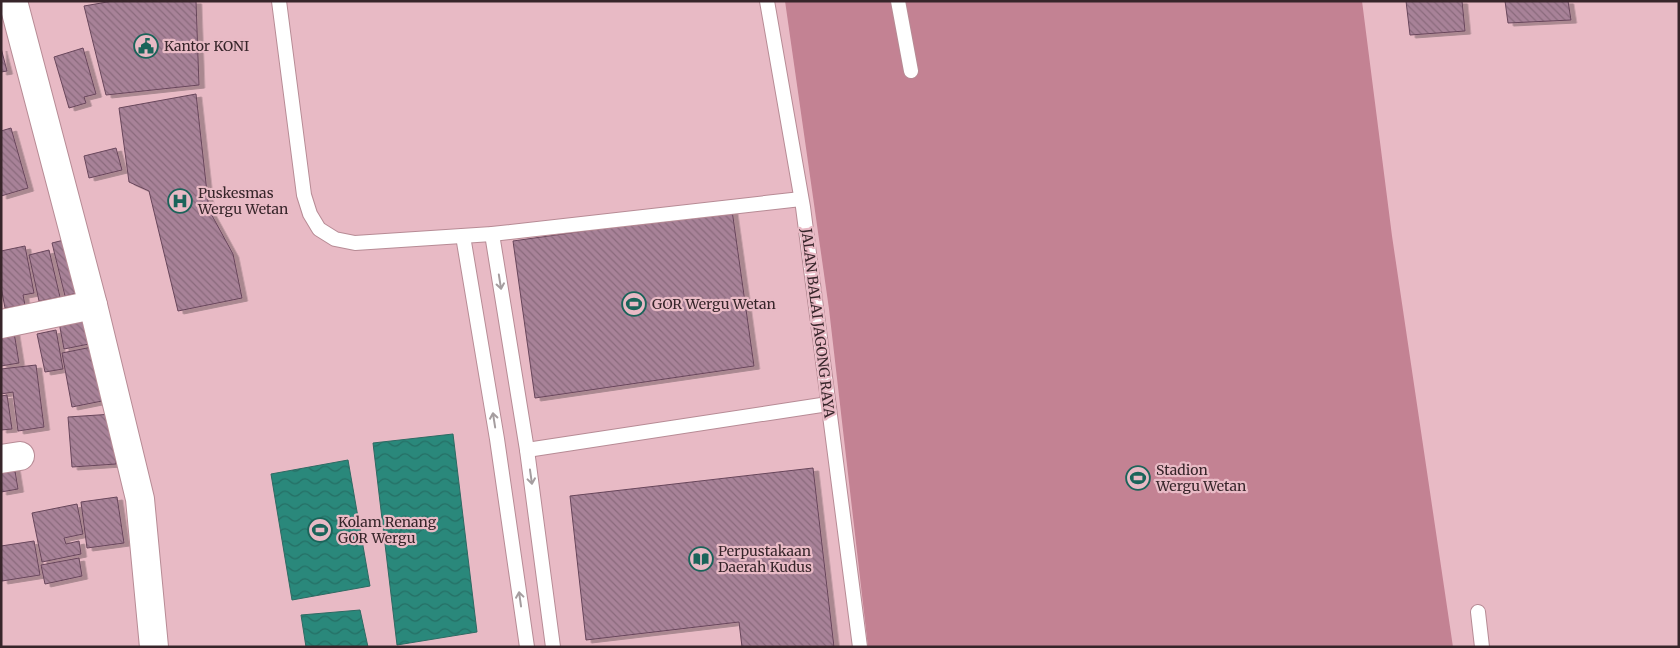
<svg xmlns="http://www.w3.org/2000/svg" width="1680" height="648" font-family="Merriweather,serif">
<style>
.grass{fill:#c38293}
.water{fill:url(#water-waves);stroke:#2e6a63}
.building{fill:url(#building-back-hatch);stroke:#68465b;filter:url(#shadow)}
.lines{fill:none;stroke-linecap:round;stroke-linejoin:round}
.service-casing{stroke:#b78b95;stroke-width:16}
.minor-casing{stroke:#b78b95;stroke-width:30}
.service{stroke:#fff;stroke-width:14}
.minor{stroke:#fff;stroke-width:28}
.oneway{stroke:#a59d9f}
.labels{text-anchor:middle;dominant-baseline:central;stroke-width:4.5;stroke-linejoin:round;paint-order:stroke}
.poi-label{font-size:14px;fill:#37252a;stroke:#e8bac5;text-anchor:start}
.street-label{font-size:14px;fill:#37252a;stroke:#e8bac5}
</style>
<defs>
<pattern id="water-waves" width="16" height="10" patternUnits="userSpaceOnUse" patternTransform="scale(1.25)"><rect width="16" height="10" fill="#2a887b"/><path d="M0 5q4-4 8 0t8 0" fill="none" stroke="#256f65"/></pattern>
<pattern id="building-back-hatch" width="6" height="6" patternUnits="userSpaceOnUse" patternTransform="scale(1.25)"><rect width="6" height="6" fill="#a88298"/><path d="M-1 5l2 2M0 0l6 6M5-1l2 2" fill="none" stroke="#8a6a7c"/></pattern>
<filter id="shadow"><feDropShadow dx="5.5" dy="3" stdDeviation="0" flood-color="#0004"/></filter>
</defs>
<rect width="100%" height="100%" fill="#e8bac5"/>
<!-- grass -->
<polygon class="grass" points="785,1 1362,1 1392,236 1453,647 868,647 829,309"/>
<!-- water -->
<g class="water">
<polygon points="453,434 477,632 397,645 373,443"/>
<polygon points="348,460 370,586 292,600 271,474"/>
<polygon points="360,610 368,647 306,647 301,615"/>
</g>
<!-- building -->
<g class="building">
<polygon points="113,1 196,1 199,85 106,95 84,6"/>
<polygon points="1406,1 1462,1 1465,31 1410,35"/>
<polygon points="1505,1 1568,1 1571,20 1508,23"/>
<polygon points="1,48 7,71 1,72"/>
<polygon points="83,48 96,94 84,97 86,103 69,108 54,57"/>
<polygon points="196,94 209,210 233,254 242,298 178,311 149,191 129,182 119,108"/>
<polygon points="11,128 28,188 1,196 1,131"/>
<polygon points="116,148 122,170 89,178 84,156"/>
<polygon points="732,210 754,366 535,398 513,241"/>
<polygon points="68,239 81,292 65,296 52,243"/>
<polygon points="25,246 34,293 23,295 25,305 5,308 1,287 1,251"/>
<polygon points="49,250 60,297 39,301 29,255"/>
<polygon points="92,310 99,342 64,349 58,317"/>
<polygon points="56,330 63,369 45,372 37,334"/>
<polygon points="14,332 19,363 1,366 1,334"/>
<polygon points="102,345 112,399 72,407 62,353"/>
<polygon points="36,365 44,427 18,431 13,392 1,394 1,369"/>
<polygon points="7,395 12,429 1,430 1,396"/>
<polygon points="113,414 116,464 72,467 68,417"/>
<polygon points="13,459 18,489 1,492 1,461"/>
<polygon points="813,468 834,647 742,647 739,622 586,640 570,496"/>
<polygon points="117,497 124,543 87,548 81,502"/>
<polygon points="77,504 83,534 64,538 66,544 79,541 81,554 42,562 32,513"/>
<polygon points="34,541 40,575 2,581 1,546"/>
<polygon points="79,558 82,576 45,584 41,565"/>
</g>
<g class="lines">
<!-- service casing -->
<g class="service-casing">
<g id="service">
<polyline points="279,1 304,195 310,214 319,229 335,239 355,243 492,234 801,199"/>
<polyline points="767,1 803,207 860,647"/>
<polyline points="898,1 911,71"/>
<polyline points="492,234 527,450 553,647"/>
<polyline points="463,236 497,439 527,647"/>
<polyline points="527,450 828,404"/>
<polyline points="1478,612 1482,647"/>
</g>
</g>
<!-- minor casing -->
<g class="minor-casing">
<g id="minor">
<polyline points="13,1 93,305 140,499 154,647"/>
<polyline points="1,324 93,305"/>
<polyline points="1,459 20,456"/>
</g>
</g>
<!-- service -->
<use href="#service" class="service"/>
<!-- minor -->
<use href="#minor" class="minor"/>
</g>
<!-- one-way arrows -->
<defs><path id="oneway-shaft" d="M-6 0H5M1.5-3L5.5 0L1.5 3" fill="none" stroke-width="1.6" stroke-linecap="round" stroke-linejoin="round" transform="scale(1.25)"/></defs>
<g class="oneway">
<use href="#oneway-shaft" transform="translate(500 282) rotate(81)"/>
<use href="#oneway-shaft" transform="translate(494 420) rotate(-99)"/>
<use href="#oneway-shaft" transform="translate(531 477) rotate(82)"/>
<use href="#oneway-shaft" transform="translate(520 599) rotate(-98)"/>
</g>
<!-- icons -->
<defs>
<g id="civic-ring" transform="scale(1.25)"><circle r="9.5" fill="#e8bac5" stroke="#1a645a" stroke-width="1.5"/><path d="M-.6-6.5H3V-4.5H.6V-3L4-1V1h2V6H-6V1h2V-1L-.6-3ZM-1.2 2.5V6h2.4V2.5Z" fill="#1a645a"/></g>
<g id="hospital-ring" transform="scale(1.25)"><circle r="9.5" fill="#e8bac5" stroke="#1a645a" stroke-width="1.5"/><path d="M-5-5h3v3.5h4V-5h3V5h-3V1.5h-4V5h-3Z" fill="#1a645a"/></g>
<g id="stadium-ring" transform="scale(1.25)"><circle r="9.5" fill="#e8bac5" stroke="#1a645a" stroke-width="1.5"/><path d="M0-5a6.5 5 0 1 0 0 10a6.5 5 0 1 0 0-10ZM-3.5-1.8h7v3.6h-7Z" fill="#1a645a"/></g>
<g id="library-ring" transform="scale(1.25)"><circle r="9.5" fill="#e8bac5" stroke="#1a645a" stroke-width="1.5"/><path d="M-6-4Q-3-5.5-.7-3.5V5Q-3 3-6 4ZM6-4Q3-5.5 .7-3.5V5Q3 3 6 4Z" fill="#1a645a"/></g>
</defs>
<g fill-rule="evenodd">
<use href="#civic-ring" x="146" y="46"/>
<use href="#hospital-ring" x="180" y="201"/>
<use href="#stadium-ring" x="634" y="304"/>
<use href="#stadium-ring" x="1138" y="478"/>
<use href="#stadium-ring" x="320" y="530"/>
<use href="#library-ring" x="701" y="559"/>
</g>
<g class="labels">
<!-- poi labels -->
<g class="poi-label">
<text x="164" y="46">Kantor KONI</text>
<text x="198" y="193">Puskesmas<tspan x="198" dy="16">Wergu Wetan</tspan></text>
<text x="652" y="304">GOR Wergu Wetan</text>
<text x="1156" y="470">Stadion<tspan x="1156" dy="16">Wergu Wetan</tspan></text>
<text x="338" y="522">Kolam Renang<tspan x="338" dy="16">GOR Wergu</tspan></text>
<text x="718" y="551">Perpustakaan<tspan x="718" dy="16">Daerah Kudus</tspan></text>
</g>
<!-- street labels -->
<g class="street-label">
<text transform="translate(818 323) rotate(83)">JALAN BALAI JAGONG RAYA</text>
</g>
</g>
<!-- border -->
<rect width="1680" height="648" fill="none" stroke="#37252a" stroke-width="5"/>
</svg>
